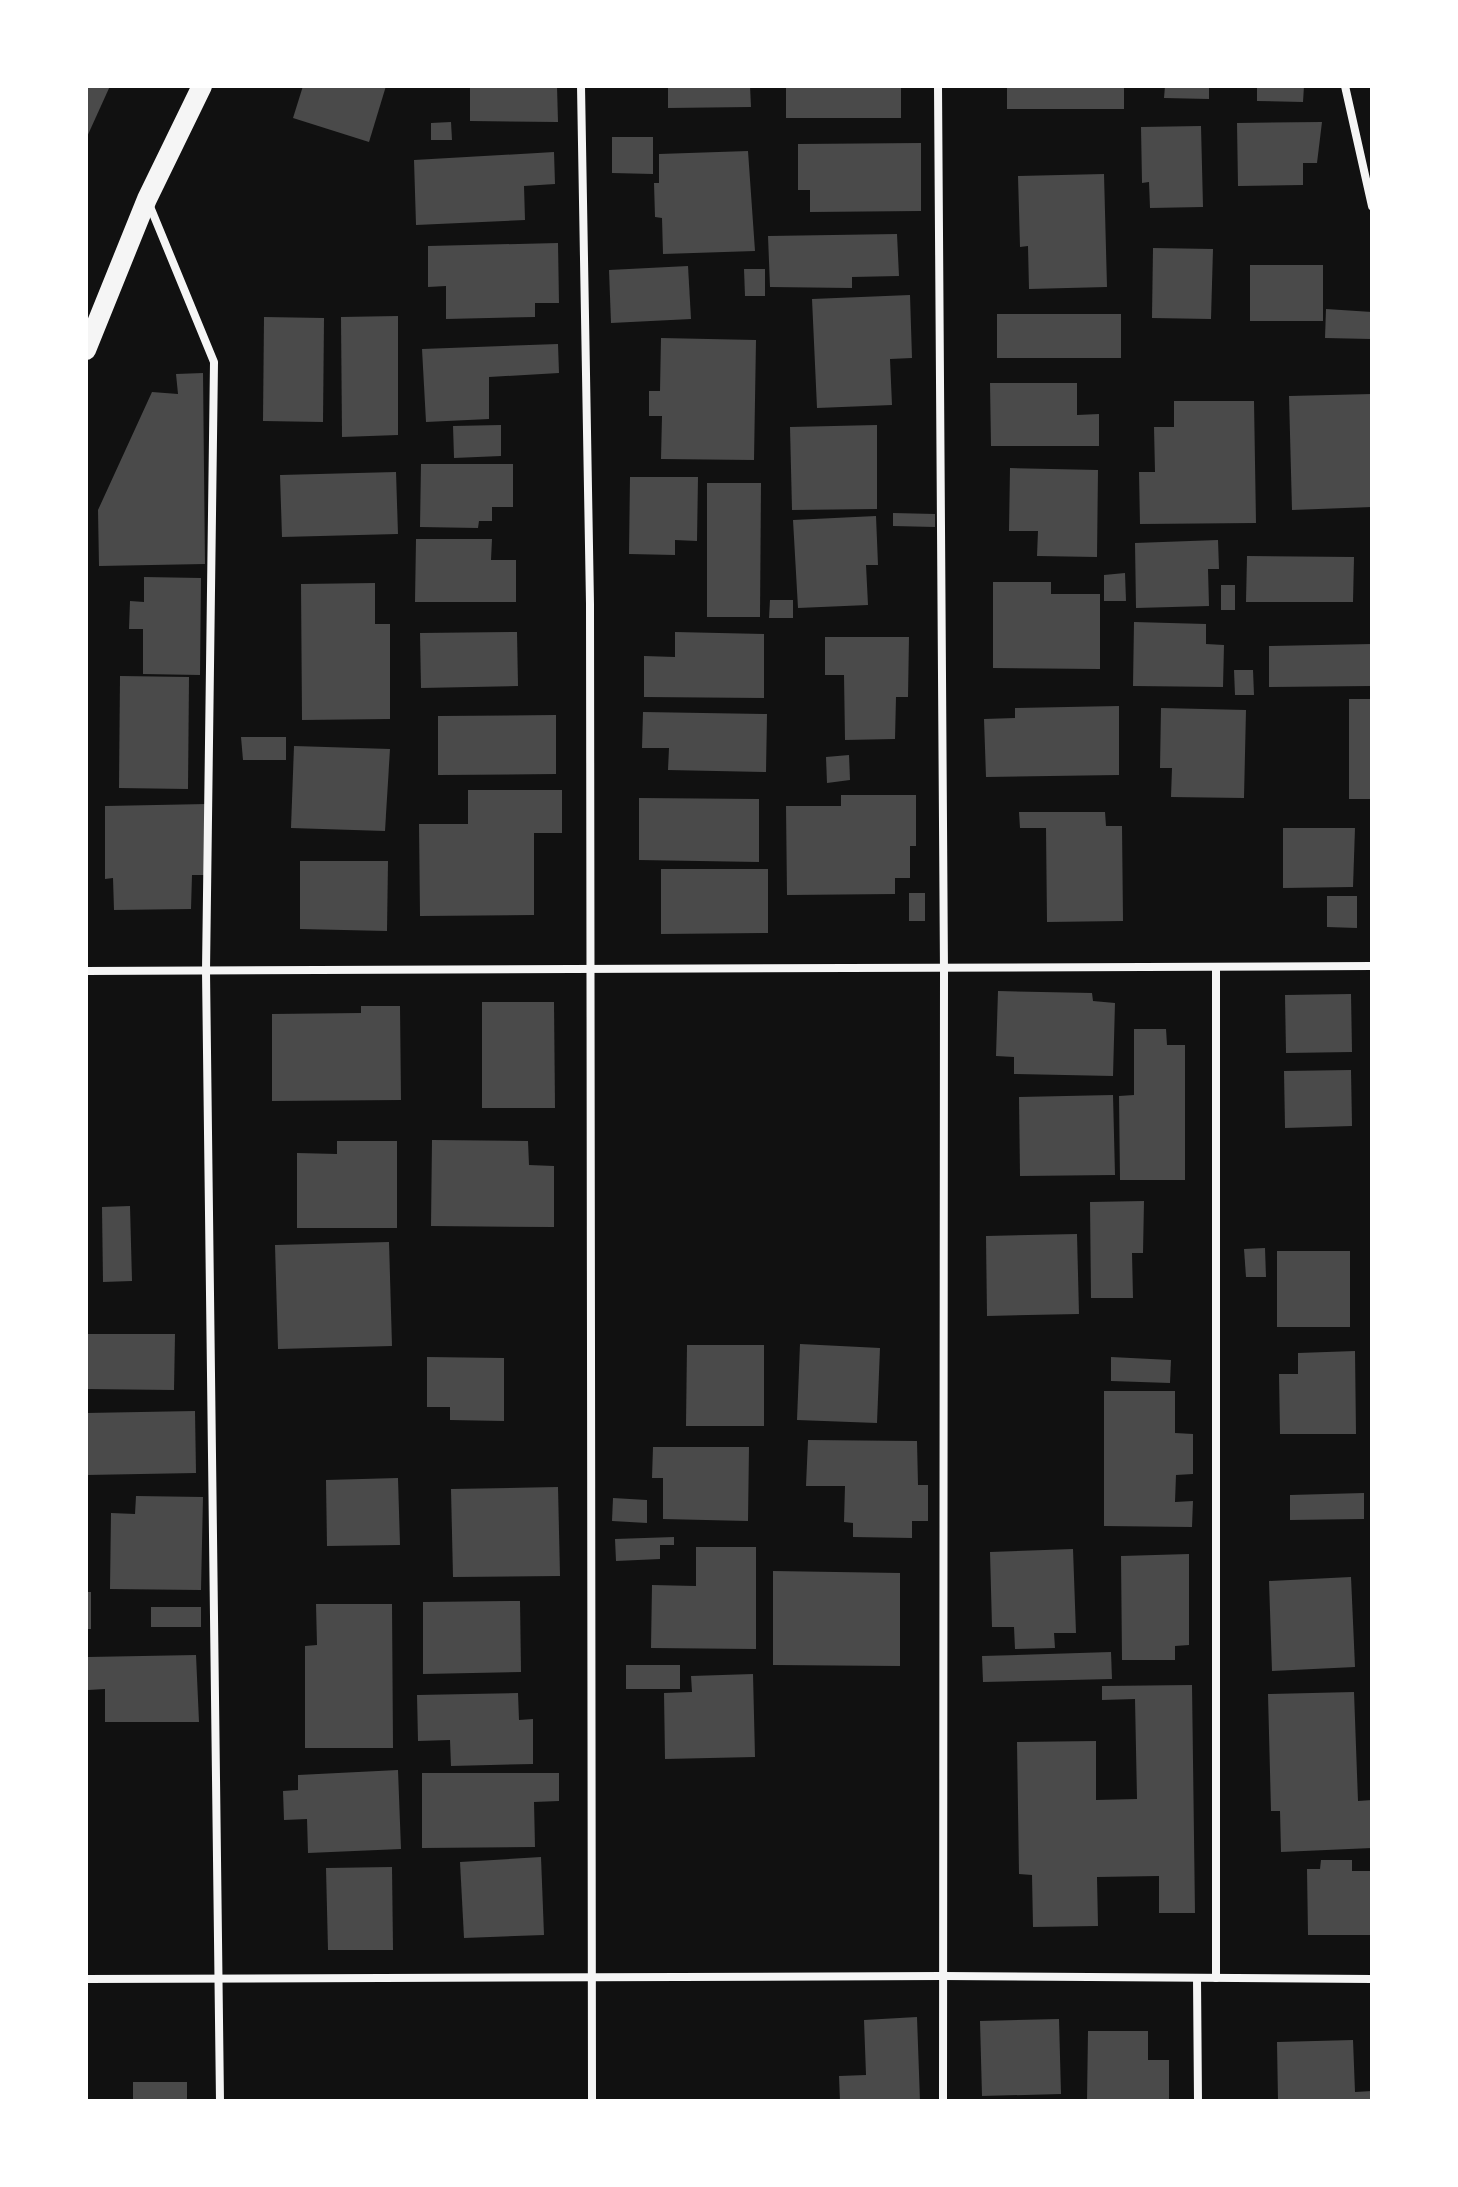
<svg xmlns="http://www.w3.org/2000/svg" width="1458" height="2187" font-family="'Public Sans',sans-serif">
<style>
.building{fill:#4a4a4a}
.lines{fill:none;stroke-linecap:round;stroke-linejoin:round}
.minor{stroke:#f5f5f5;stroke-width:8}
.primary{stroke:#f5f5f5;stroke-width:20}
</style>
<rect width="100%" height="100%" fill="#111"/>
<!-- building -->
<g class="building">
<polygon points="86,86 110,86 86,139"/>
<polygon points="303,86 386,86 369,142 293,118"/>
<polygon points="470,86 557,86 558,122 470,121"/>
<polygon points="668,86 750,86 751,107 668,108"/>
<rect x="786" y="86" width="115" height="32"/>
<rect x="1007" y="86" width="117" height="23"/>
<polygon points="1165,86 1209,86 1209,99 1164,98"/>
<polygon points="1257,86 1304,86 1303,102 1257,101"/>
<polygon points="451,122 452,140 431,140 431,123"/>
<polygon points="1322,122 1317,163 1303,163 1303,185 1238,186 1237,123"/>
<polygon points="1201,126 1203,207 1150,208 1149,182 1142,183 1141,127"/>
<polygon points="612,137 653,137 653,174 612,173"/>
<polygon points="921,143 921,211 810,212 810,190 798,190 798,144"/>
<polygon points="748,151 755,251 663,254 662,218 655,217 654,183 659,183 659,154"/>
<polygon points="554,152 555,184 524,186 525,220 416,225 414,160"/>
<polygon points="1104,174 1107,287 1029,289 1028,246 1020,247 1018,176"/>
<polygon points="897,234 899,276 852,277 852,288 770,287 768,236"/>
<polygon points="558,243 559,303 535,303 535,317 446,319 446,286 428,287 428,246"/>
<polygon points="1153,248 1213,249 1211,319 1152,318"/>
<rect x="1250" y="265" width="73" height="56"/>
<polygon points="688,266 691,319 611,323 609,270"/>
<polygon points="744,269 765,269 765,296 745,296"/>
<polygon points="910,295 912,358 890,359 892,405 817,408 812,299"/>
<polygon points="1326,309 1372,312 1371,339 1325,338"/>
<rect x="997" y="314" width="124" height="44"/>
<polygon points="398,316 398,435 342,437 341,317"/>
<polygon points="264,317 324,318 323,422 263,421"/>
<polygon points="661,338 756,340 754,460 661,459 662,416 649,416 649,391 660,391"/>
<polygon points="558,344 559,373 489,377 489,419 426,422 422,349"/>
<polygon points="203,373 205,564 99,566 98,510 152,392 178,394 176,374"/>
<polygon points="990,383 1077,383 1077,415 1099,414 1099,446 991,446"/>
<polygon points="1372,394 1372,507 1292,510 1289,396"/>
<polygon points="1174,401 1254,401 1256,523 1140,524 1139,472 1155,472 1154,427 1174,427"/>
<polygon points="501,425 501,456 454,458 453,426"/>
<polygon points="877,425 877,509 792,510 790,427"/>
<polygon points="421,464 513,464 513,507 492,507 492,521 479,521 478,528 420,527"/>
<polygon points="1010,468 1098,470 1097,557 1037,556 1038,531 1009,531"/>
<polygon points="396,472 398,534 282,537 280,475"/>
<polygon points="630,477 698,477 697,541 675,540 675,555 629,554"/>
<polygon points="707,483 761,483 760,617 707,617"/>
<polygon points="893,513 935,514 935,527 893,526"/>
<polygon points="876,516 878,565 866,565 868,605 798,608 793,520"/>
<polygon points="416,539 492,539 491,560 516,560 516,602 415,602"/>
<polygon points="1218,540 1219,569 1208,569 1209,606 1136,608 1135,543"/>
<polygon points="1247,556 1354,557 1353,602 1246,602"/>
<polygon points="1125,573 1126,601 1104,601 1104,575"/>
<polygon points="144,577 201,578 200,675 143,674 143,629 129,629 130,601 144,602"/>
<polygon points="993,582 1051,582 1051,594 1100,594 1100,669 993,668"/>
<polygon points="375,583 375,624 390,624 390,719 302,720 301,584"/>
<rect x="1221" y="585" width="14" height="25"/>
<polygon points="770,600 793,600 793,618 769,618"/>
<polygon points="1134,622 1206,624 1206,644 1224,645 1223,687 1133,686"/>
<polygon points="517,632 518,686 421,688 420,633"/>
<polygon points="675,632 764,634 764,698 644,697 644,656 675,657"/>
<polygon points="825,637 909,637 908,697 896,697 895,739 845,740 844,675 825,675"/>
<polygon points="1372,644 1372,686 1269,687 1269,646"/>
<polygon points="1234,670 1253,670 1254,695 1235,695"/>
<polygon points="120,676 189,677 188,789 119,788"/>
<rect x="1349" y="699" width="23" height="100"/>
<polygon points="1119,706 1119,775 986,777 984,719 1015,718 1015,708"/>
<polygon points="1161,708 1246,710 1244,798 1171,797 1172,768 1160,768"/>
<polygon points="643,712 767,714 766,772 668,770 669,748 642,748"/>
<polygon points="556,715 556,774 438,775 438,716"/>
<polygon points="241,737 286,737 286,760 243,760"/>
<polygon points="294,746 390,749 385,831 291,828"/>
<polygon points="849,755 850,780 827,783 826,757"/>
<polygon points="468,790 562,790 562,833 534,833 534,915 420,916 419,824 468,824"/>
<polygon points="841,795 916,795 916,846 910,846 910,878 895,878 895,894 787,895 786,806 841,806"/>
<polygon points="639,798 759,799 759,862 639,860"/>
<polygon points="207,804 206,875 192,875 191,909 114,910 113,878 105,879 105,806"/>
<polygon points="1019,812 1105,812 1106,826 1122,826 1123,921 1047,922 1046,828 1020,828"/>
<polygon points="1283,828 1355,828 1353,887 1283,888"/>
<polygon points="300,861 388,861 387,931 300,929"/>
<polygon points="661,869 768,869 768,933 661,934"/>
<rect x="909" y="893" width="16" height="28"/>
<polygon points="1327,896 1357,896 1357,928 1327,927"/>
<polygon points="998,991 1092,993 1093,1001 1115,1003 1113,1076 1014,1074 1014,1057 996,1056"/>
<polygon points="1351,994 1352,1052 1286,1053 1285,995"/>
<polygon points="482,1002 554,1002 555,1108 482,1108"/>
<polygon points="361,1006 400,1006 401,1100 272,1101 272,1014 361,1013"/>
<polygon points="1134,1029 1166,1029 1167,1045 1185,1045 1185,1180 1120,1180 1119,1096 1134,1095"/>
<polygon points="1351,1070 1352,1126 1285,1128 1284,1071"/>
<polygon points="1113,1095 1115,1175 1020,1176 1019,1097"/>
<polygon points="432,1140 528,1141 529,1165 554,1166 554,1227 431,1226"/>
<polygon points="337,1141 397,1141 397,1228 297,1228 297,1153 337,1154"/>
<polygon points="1144,1201 1143,1253 1132,1253 1133,1298 1091,1298 1090,1202"/>
<polygon points="130,1206 132,1281 103,1282 102,1207"/>
<polygon points="1077,1234 1079,1314 987,1316 986,1236"/>
<polygon points="389,1242 392,1346 278,1349 275,1245"/>
<polygon points="1265,1248 1266,1277 1246,1277 1244,1249"/>
<rect x="1277" y="1251" width="73" height="76"/>
<polygon points="86,1334 175,1334 174,1390 86,1389"/>
<polygon points="800,1344 880,1348 877,1423 797,1420"/>
<polygon points="687,1345 764,1345 764,1426 686,1426"/>
<polygon points="1355,1351 1356,1434 1280,1434 1279,1374 1298,1374 1298,1353"/>
<polygon points="427,1357 504,1358 504,1421 450,1420 450,1407 427,1407"/>
<polygon points="1111,1357 1171,1360 1170,1383 1111,1381"/>
<polygon points="1104,1391 1175,1391 1175,1433 1193,1434 1193,1474 1176,1475 1175,1502 1193,1501 1192,1527 1104,1526"/>
<polygon points="195,1411 196,1473 86,1475 86,1413"/>
<polygon points="808,1440 917,1441 918,1485 928,1485 928,1521 912,1521 912,1538 853,1537 853,1523 844,1522 845,1486 806,1486"/>
<polygon points="653,1447 749,1447 748,1521 663,1519 663,1478 652,1478"/>
<polygon points="398,1478 400,1545 327,1546 326,1480"/>
<polygon points="558,1487 560,1576 453,1577 451,1489"/>
<polygon points="1364,1493 1364,1519 1290,1520 1290,1495"/>
<polygon points="136,1496 203,1497 201,1590 110,1589 111,1513 135,1514"/>
<polygon points="613,1498 647,1500 647,1523 612,1521"/>
<polygon points="674,1537 674,1545 660,1545 660,1559 616,1561 615,1539"/>
<polygon points="696,1547 756,1547 756,1649 651,1648 652,1585 696,1586"/>
<polygon points="1073,1549 1076,1633 1054,1633 1055,1648 1015,1649 1014,1627 992,1627 990,1552"/>
<polygon points="1189,1554 1189,1645 1175,1646 1175,1660 1122,1660 1121,1556"/>
<polygon points="773,1571 900,1573 900,1666 773,1665"/>
<polygon points="1351,1577 1355,1667 1272,1671 1269,1581"/>
<rect x="86" y="1592" width="5" height="37"/>
<polygon points="520,1601 521,1672 423,1674 423,1602"/>
<polygon points="316,1604 392,1604 393,1748 305,1748 305,1646 317,1645"/>
<rect x="151" y="1607" width="50" height="20"/>
<polygon points="1111,1652 1112,1679 983,1682 982,1656"/>
<polygon points="196,1655 199,1722 105,1722 105,1689 88,1690 88,1657"/>
<rect x="626" y="1665" width="54" height="24"/>
<polygon points="753,1674 755,1757 665,1759 664,1693 692,1692 691,1676"/>
<polygon points="1192,1685 1195,1913 1159,1913 1159,1876 1097,1877 1098,1926 1033,1927 1032,1875 1019,1874 1017,1742 1096,1741 1096,1800 1137,1799 1135,1699 1102,1700 1102,1686"/>
<polygon points="1354,1692 1358,1801 1372,1800 1372,1848 1281,1852 1280,1811 1271,1811 1268,1694"/>
<polygon points="518,1693 519,1720 533,1719 533,1764 451,1766 450,1740 418,1741 417,1695"/>
<polygon points="398,1770 401,1849 308,1853 307,1819 284,1820 283,1791 298,1790 298,1775"/>
<polygon points="422,1773 559,1773 559,1801 534,1802 535,1847 422,1848"/>
<polygon points="541,1857 544,1935 464,1938 460,1862"/>
<polygon points="1321,1860 1352,1860 1352,1871 1372,1871 1372,1935 1308,1935 1307,1869 1320,1869"/>
<polygon points="392,1867 393,1950 328,1950 326,1868"/>
<polygon points="917,2017 920,2101 840,2101 839,2076 866,2075 864,2020"/>
<polygon points="1059,2019 1061,2094 982,2096 980,2021"/>
<polygon points="1088,2031 1148,2031 1148,2060 1169,2060 1169,2101 1087,2101"/>
<polygon points="1353,2040 1355,2092 1372,2091 1372,2101 1278,2101 1277,2042"/>
<rect x="133" y="2082" width="54" height="19"/>
</g>
<g class="lines">
<!-- minor -->
<g class="minor">
<polyline points="581,86 590,604 592,2101"/>
<polyline points="938,86 944,971 943,2101"/>
<polyline points="1345,86 1372,206"/>
<polyline points="149,204 214,362 206,971 220,2101"/>
<polyline points="86,971 1372,966"/>
<polyline points="1197,1978 1198,2101"/>
<polyline points="1216,1978 1216,968"/>
<polyline points="86,1979 943,1976 1372,1979"/>
</g>
<!-- primary -->
<polyline class="primary" points="86,350 147,199 202,86"/>
</g>
<!-- border -->
<rect width="1458" height="2187" fill="none" stroke="#ffffff" stroke-width="176"/>
</svg>
